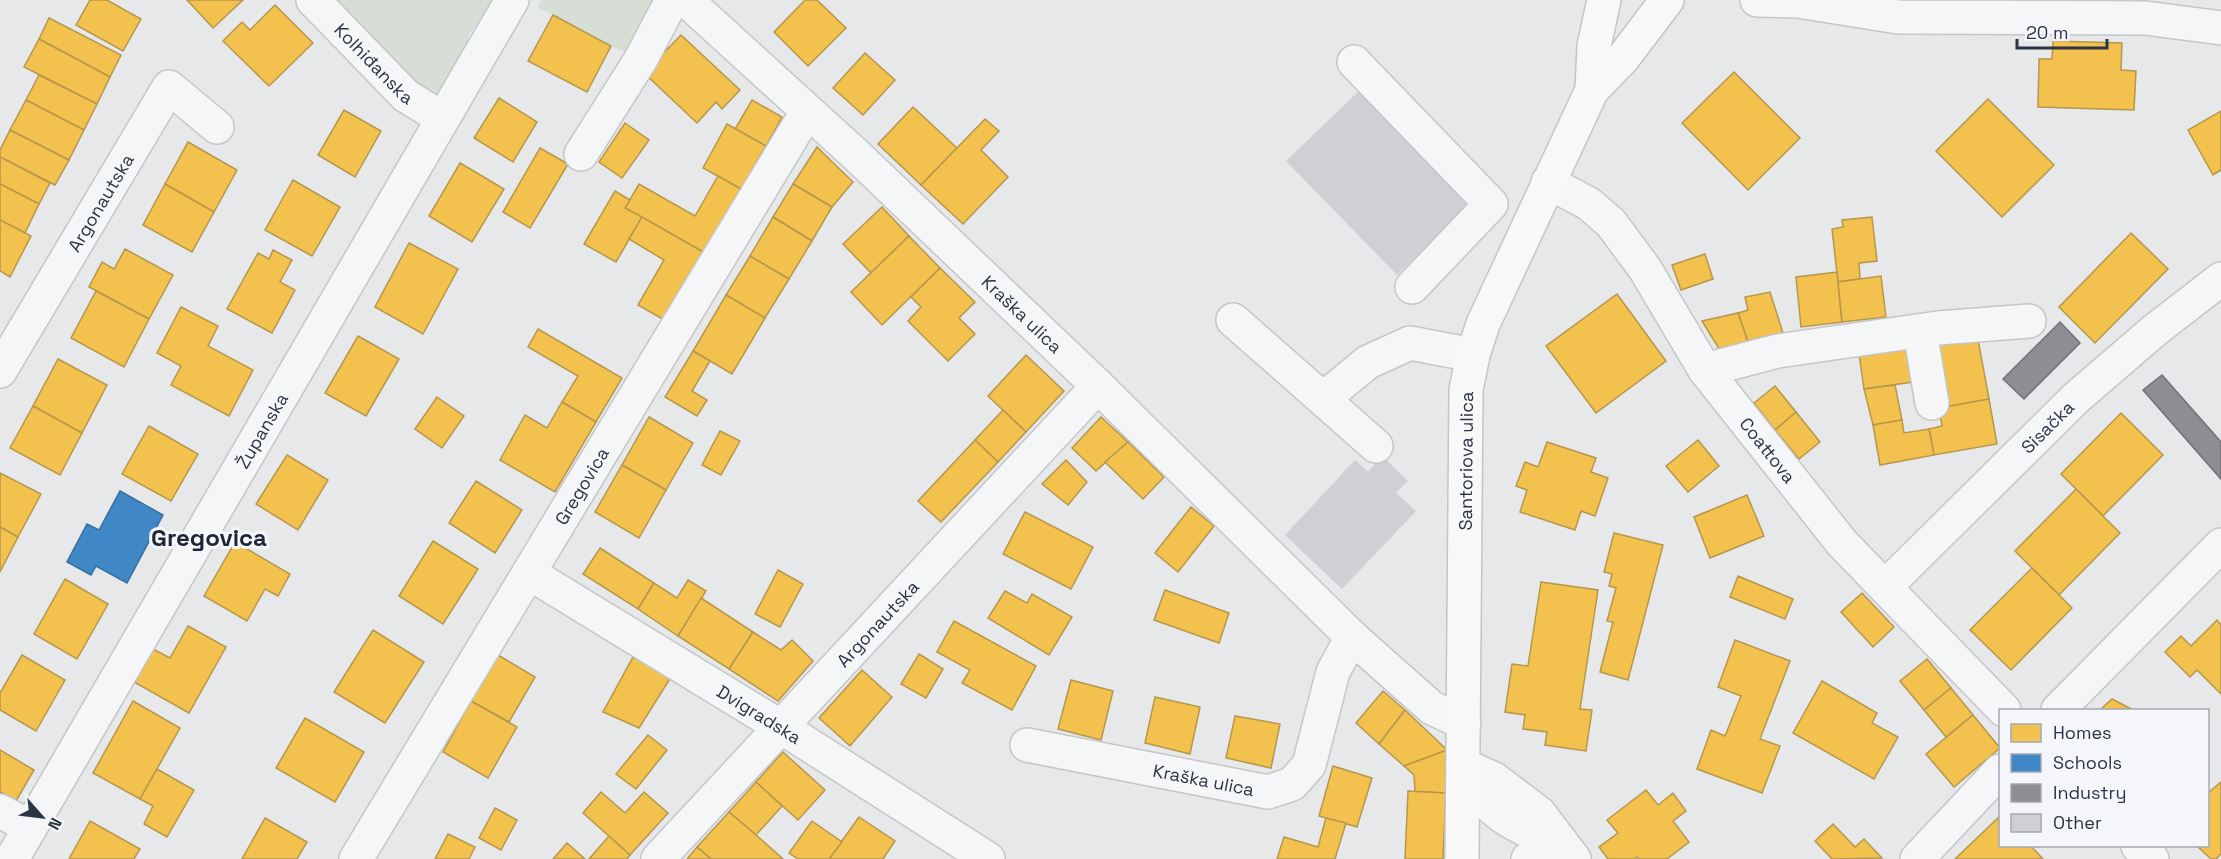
<svg xmlns="http://www.w3.org/2000/svg" width="2221" height="859" font-family="'Space Grotesk',sans-serif">
<style>
.green{fill:#d6ded6}
.homes{fill:#f2c14e;stroke:#b6974b;stroke-width:1.5}
.schools{fill:#3f88c5;stroke:#396f9f;stroke-width:1.5}
.industry{fill:#8d8d92;stroke:#70727b;stroke-width:1.5}
.building{fill:#ced0d3}
.lines{fill:none;stroke-linecap:round;stroke-linejoin:round}
.minor-casing{stroke:#c4c6c8;stroke-width:36}
.major-casing{stroke:#c2c5c8;stroke-width:36}
.minor{stroke:#f5f6f7;stroke-width:33}
.major{stroke:#f8f8f8;stroke-width:33}
.labels{text-anchor:middle;dominant-baseline:central;stroke-width:6;stroke-linejoin:round;paint-order:stroke}
.street-label{font-size:18px;fill:#2b3445;stroke:#f4f6f9}
.district-label{font-size:24px;font-weight:bold;fill:#1d2536;stroke:#f4f6f9}
</style>
<rect width="100%" height="100%" fill="#e6e8ea"/>
<!-- green -->
<g class="green">
<polygon points="316,0 495,0 468,36 482,51 442,118"/>
<polygon points="542,0 657,0 641,59 611,46 537,7"/>
</g>
<!-- homes -->
<g class="homes">
<polygon points="90,0 107,0 141,19 123,51 76,25"/>
<polygon points="187,0 243,0 213,28"/>
<polygon points="805,0 817,0 846,28 808,66 774,32"/>
<polygon points="275,5 313,43 269,86 223,41 242,22 250,30"/>
<polygon points="553,15 611,46 587,92 528,61"/>
<polygon points="49,18 121,55 110,77 39,39"/>
<polygon points="681,35 740,90 722,109 716,102 697,123 644,73"/>
<polygon points="39,39 110,77 97,104 24,67"/>
<polygon points="2053,41 2122,43 2121,70 2136,71 2134,110 2038,107 2039,59 2052,59"/>
<polygon points="865,53 895,80 863,115 833,88"/>
<polygon points="1734,72 1800,138 1748,190 1682,123"/>
<polygon points="39,75 97,104 84,130 26,100"/>
<polygon points="499,98 537,122 513,162 474,138"/>
<polygon points="1988,99 2054,165 2002,217 1936,151"/>
<polygon points="26,100 84,130 69,160 10,130"/>
<polygon points="752,100 782,117 766,146 735,129"/>
<polygon points="913,107 957,148 921,185 878,144"/>
<polygon points="344,110 381,131 355,177 318,155"/>
<polygon points="2221,111 2221,170 2213,175 2188,130"/>
<polygon points="985,119 999,131 981,150 1008,177 963,224 921,185"/>
<polygon points="625,123 649,140 622,178 599,162"/>
<polygon points="727,124 766,146 741,189 703,168"/>
<polygon points="10,130 69,160 55,185 0,157 0,150"/>
<polygon points="188,142 237,170 214,212 165,184"/>
<polygon points="817,147 853,182 832,207 793,184"/>
<polygon points="540,148 568,164 530,228 503,212"/>
<polygon points="0,157 50,183 39,204 0,184"/>
<polygon points="460,163 504,189 472,242 429,216"/>
<polygon points="718,176 741,189 705,253 625,208 639,184 695,216"/>
<polygon points="293,180 340,207 312,256 265,230"/>
<polygon points="0,184 39,204 25,233 0,220"/>
<polygon points="165,184 214,212 192,252 143,225"/>
<polygon points="793,184 832,207 812,241 773,217"/>
<polygon points="615,191 630,200 625,208 642,217 616,262 584,244"/>
<polygon points="882,207 909,236 871,273 843,244"/>
<polygon points="642,217 705,253 666,321 638,305 664,260 629,239"/>
<polygon points="773,217 812,241 789,279 750,256"/>
<polygon points="1872,217 1877,261 1859,263 1860,279 1838,282 1832,229 1843,227 1842,220"/>
<polygon points="0,220 31,236 10,277 0,271"/>
<polygon points="2131,233 2168,269 2095,343 2059,307"/>
<polygon points="909,236 940,268 882,325 851,292"/>
<polygon points="409,243 458,269 423,334 375,307"/>
<polygon points="125,249 173,275 149,319 89,287 102,262 114,269"/>
<polygon points="273,250 292,260 280,282 295,290 272,333 227,309 258,253 269,259"/>
<polygon points="1705,254 1713,279 1681,290 1672,265"/>
<polygon points="750,256 789,279 765,318 726,295"/>
<polygon points="940,268 975,302 959,318 975,334 948,361 908,321 921,307 911,297"/>
<polygon points="1837,272 1842,322 1801,327 1796,277"/>
<polygon points="1881,276 1886,317 1842,322 1838,282"/>
<polygon points="96,291 149,319 124,367 71,338"/>
<polygon points="1770,292 1783,333 1748,342 1738,313 1748,310 1745,297"/>
<polygon points="1617,294 1666,361 1596,413 1546,346"/>
<polygon points="726,295 765,318 732,374 693,351"/>
<polygon points="181,307 218,326 208,346 253,370 229,416 171,385 181,366 157,353"/>
<polygon points="1738,313 1748,342 1719,349 1702,321"/>
<polygon points="538,329 622,378 596,422 562,402 578,376 528,347"/>
<polygon points="1977,334 1989,399 1939,408 1927,343"/>
<polygon points="358,336 399,359 366,416 325,393"/>
<polygon points="1914,345 1920,381 1864,389 1859,354"/>
<polygon points="693,351 710,361 692,391 707,400 697,416 665,397"/>
<polygon points="1026,355 1064,391 1026,432 988,396"/>
<polygon points="58,359 107,385 82,433 33,406"/>
<polygon points="1895,385 1902,420 1873,425 1864,389"/>
<polygon points="1775,386 1796,412 1775,430 1754,403"/>
<polygon points="437,397 464,416 442,448 415,429"/>
<polygon points="1989,399 1997,444 1934,455 1929,429 1942,426 1939,408"/>
<polygon points="562,402 596,422 555,492 500,460 525,415 547,428"/>
<polygon points="33,406 82,433 60,475 10,448"/>
<polygon points="1003,410 1026,432 998,462 975,440"/>
<polygon points="1796,412 1820,442 1799,459 1775,430"/>
<polygon points="2121,413 2163,455 2103,516 2061,474"/>
<polygon points="649,417 693,443 666,490 622,465"/>
<polygon points="1101,417 1128,442 1096,471 1072,448"/>
<polygon points="1902,420 1904,433 1929,429 1934,455 1880,465 1873,425"/>
<polygon points="149,426 198,454 171,501 122,474"/>
<polygon points="720,431 740,441 721,475 702,465"/>
<polygon points="975,440 998,462 941,522 918,501"/>
<polygon points="1698,440 1719,466 1688,492 1666,466"/>
<polygon points="1128,442 1164,477 1143,499 1105,462"/>
<polygon points="1547,442 1596,458 1591,472 1608,478 1595,516 1581,511 1575,530 1520,512 1527,490 1516,486 1525,462 1538,467"/>
<polygon points="287,455 328,480 298,530 256,504"/>
<polygon points="1066,460 1087,482 1068,505 1042,484"/>
<polygon points="622,465 666,490 639,538 595,512"/>
<polygon points="0,473 41,494 18,537 0,527"/>
<polygon points="476,481 522,510 495,553 449,523"/>
<polygon points="2076,489 2120,533 2059,595 2015,551"/>
<polygon points="1747,495 1764,536 1710,558 1694,517"/>
<polygon points="1191,507 1214,526 1178,572 1155,553"/>
<polygon points="1025,512 1093,547 1071,589 1003,554"/>
<polygon points="0,527 18,537 0,572"/>
<polygon points="1614,533 1663,545 1628,680 1600,672 1613,622 1607,621 1616,588 1609,586 1612,574 1604,572"/>
<polygon points="433,541 478,569 443,624 399,596"/>
<polygon points="235,542 290,574 278,596 265,589 247,621 204,596"/>
<polygon points="600,548 654,583 638,609 583,574"/>
<polygon points="2032,568 2072,608 2011,670 1970,630"/>
<polygon points="778,570 803,584 780,627 755,614"/>
<polygon points="1738,576 1793,599 1785,619 1730,597"/>
<polygon points="65,579 108,604 77,659 34,634"/>
<polygon points="688,580 706,591 678,636 638,609 654,583 677,598"/>
<polygon points="1541,582 1598,590 1580,709 1592,710 1586,751 1545,745 1547,732 1523,729 1525,715 1505,712 1512,664 1528,666"/>
<polygon points="1165,590 1229,613 1219,643 1154,620"/>
<polygon points="1005,591 1027,603 1032,594 1072,617 1049,655 988,618"/>
<polygon points="1862,593 1894,627 1873,647 1841,612"/>
<polygon points="701,598 753,632 729,669 678,636"/>
<polygon points="2217,620 2221,625 2221,694 2197,670 2190,677 2165,652 2181,636 2191,646"/>
<polygon points="954,621 1036,666 1012,710 962,683 970,670 937,652"/>
<polygon points="188,626 226,647 189,713 134,682 153,649 170,658"/>
<polygon points="373,630 424,662 385,723 334,692"/>
<polygon points="753,632 781,650 792,640 813,661 778,701 729,669"/>
<polygon points="1735,640 1790,661 1760,739 1780,746 1762,793 1697,769 1711,730 1725,736 1741,696 1718,687"/>
<polygon points="919,654 943,669 926,698 901,684"/>
<polygon points="22,655 65,680 36,731 0,710 0,693"/>
<polygon points="498,655 535,677 509,722 471,701"/>
<polygon points="633,657 671,677 639,728 603,712"/>
<polygon points="1927,659 1951,688 1924,710 1900,681"/>
<polygon points="862,670 892,697 850,746 819,718"/>
<polygon points="1071,680 1113,691 1101,740 1058,729"/>
<polygon points="1822,681 1877,713 1872,723 1898,737 1874,779 1793,733"/>
<polygon points="1951,688 1973,715 1946,737 1924,710"/>
<polygon points="1383,691 1405,710 1379,744 1356,723"/>
<polygon points="1155,697 1200,707 1190,754 1145,743"/>
<polygon points="2112,699 2133,710 2100,710"/>
<polygon points="133,701 180,728 140,799 93,773"/>
<polygon points="471,701 517,727 488,778 443,752"/>
<polygon points="1405,710 1447,750 1404,766 1379,744"/>
<polygon points="1973,715 2000,748 1954,787 1926,754"/>
<polygon points="1235,716 1280,724 1271,768 1226,758"/>
<polygon points="305,718 364,752 335,802 276,768"/>
<polygon points="648,735 667,750 636,789 616,774"/>
<polygon points="0,750 34,770 16,801 0,792"/>
<polygon points="1447,750 1446,793 1415,792 1414,775 1404,766"/>
<polygon points="783,752 825,790 798,820 756,782"/>
<polygon points="1333,766 1372,778 1357,827 1319,816"/>
<polygon points="157,769 194,790 167,837 144,824 153,806 140,799"/>
<polygon points="756,782 782,806 756,835 729,812"/>
<polygon points="2221,782 2221,854 2216,859 2211,859 2197,846 2208,846 2208,793"/>
<polygon points="1646,790 1658,805 1673,793 1686,811 1673,821 1689,842 1667,859 1639,859 1637,857 1635,859 1608,859 1599,847 1618,833 1607,820"/>
<polygon points="1408,791 1446,793 1443,859 1405,859"/>
<polygon points="601,792 625,813 644,792 668,813 630,855 583,813"/>
<polygon points="495,808 517,820 501,850 479,838"/>
<polygon points="729,812 756,835 783,859 711,859 697,847"/>
<polygon points="2000,816 2000,846 2031,846 2043,859 1955,859"/>
<polygon points="859,817 895,841 883,859 829,859"/>
<polygon points="265,818 307,842 297,859 242,859"/>
<polygon points="1326,818 1346,823 1335,859 1277,859 1284,837 1318,847"/>
<polygon points="90,821 140,849 134,859 69,859"/>
<polygon points="812,821 842,842 829,859 798,859 789,853"/>
<polygon points="1833,824 1855,847 1864,839 1882,858 1832,859 1815,841"/>
<polygon points="448,834 475,847 469,859 435,859"/>
<polygon points="609,836 630,855 627,859 589,859"/>
<polygon points="567,843 585,859 553,859"/>
<polygon points="697,847 711,859 687,859"/>
</g>
<!-- schools -->
<polygon class="schools" points="120,491 163,515 127,583 96,566 91,575 67,562 87,524 99,530"/>
<!-- industry -->
<g class="industry">
<polygon points="2060,322 2080,343 2024,399 2003,379"/>
<polygon points="2162,375 2221,442 2221,479 2143,390"/>
</g>
<!-- building -->
<g class="building">
<polygon points="1361,89 1472,203 1397,275 1286,161"/>
<polygon points="1382,456 1408,481 1396,493 1416,511 1342,589 1285,535 1355,460 1368,472"/>
</g>
<g class="lines">
<!-- minor casing -->
<g class="minor-casing">
<g id="minor">
<path id="s1" d="M313,0L406,96L442,118"/>
<path id="s2" d="M686,0L855,154L1098,386L1352,637L1432,708L1464,723"/>
<polyline points="1757,0 1798,1 1898,17 2145,18 2221,28"/>
<polyline points="1354,62 1491,204 1412,287"/>
<polyline points="581,154 641,59 672,0"/>
<path id="s3" d="M1548,182L1589,204L1611,223L1645,269L1705,370L1842,543L2004,710"/>
<polyline points="1233,320 1376,446"/>
<polyline points="1920,331 1932,403"/>
<polyline points="1705,370 1778,351 1938,328 2029,321"/>
<path id="s4" d="M0,371L169,87L217,127"/>
<polyline points="1323,399 1368,362 1410,343 1473,355"/>
<path id="s5" d="M529,573L781,727L988,859"/>
<path id="s6" d="M1885,587L2076,398L2155,330L2221,279"/>
<polyline points="2058,710 2221,545"/>
<path id="s7" d="M1027,745L1268,792L1292,784L1309,765L1333,672L1352,637"/>
<polyline points="1463,765 1494,779 1539,813 1574,859"/>
<path d="M1464,780C1496,815 1514,829 1561,842"/>
<polyline points="0,811 30,827"/>
<polyline points="2138,846 2152,859"/>
<path id="s8" d="M12,859L512,0"/>
<path id="s9" d="M356,859L807,112"/>
<path id="s10" d="M658,859L1098,386"/>
<polyline points="1528,859 1556,859"/>
<polyline points="1917,859 2000,771"/>
</g>
</g>
<!-- major casing -->
<g class="major-casing">
<g id="major">
<polyline points="1592,90 1594,46 1604,0"/>
<path id="s11" d="M1462,859L1466,390L1473,355L1483,324L1592,90L1623,58L1667,0"/>
</g>
</g>
<!-- minor -->
<use href="#minor" class="minor"/>
<!-- major -->
<use href="#major" class="major"/>
</g>
<g class="labels">
<!-- street labels -->
<g class="street-label">
<text stroke="none"><textPath href="#s1" startOffset="88">Kolhiđanska</textPath></text>
<text stroke="none"><textPath href="#s4" startOffset="196">Argonautska</textPath></text>
<text stroke="none"><textPath href="#s2" startOffset="460">Kraška ulica</textPath></text>
<text stroke="none"><textPath href="#s6" startOffset="228">Sisačka</textPath></text>
<text stroke="none"><textPath href="#s8" startOffset="496">Županska</textPath></text>
<text stroke="none"><textPath href="#s3" startOffset="352">Coattova</textPath></text>
<text stroke="none"><textPath href="#s11" startOffset="398">Santoriova ulica</textPath></text>
<text stroke="none"><textPath href="#s9" startOffset="436">Gregovica</textPath></text>
<text stroke="none"><textPath href="#s10" startOffset="322">Argonautska</textPath></text>
<text stroke="none"><textPath href="#s5" startOffset="270">Dvigradska</textPath></text>
<text stroke="none"><textPath href="#s7" startOffset="180">Kraška ulica</textPath></text>
</g>
<!-- district labels -->
<g class="district-label">
<text x="209" y="537">Gregovica</text>
</g>
</g>
<!-- legend -->
<rect x="1999" y="709" width="210" height="138" fill="#f4f6f9" stroke="#a4a8b1" stroke-width="1.5"/>
<rect x="2011" y="724" width="30" height="18" fill="#f2c14e" stroke="#a4a8b1" stroke-width="1.5"/>
<text x="2053" y="739" font-size="18" fill="#2b3445">Homes</text>
<rect x="2011" y="754" width="30" height="18" fill="#3f88c5" stroke="#a4a8b1" stroke-width="1.5"/>
<text x="2053" y="769" font-size="18" fill="#2b3445">Schools</text>
<rect x="2011" y="784" width="30" height="18" fill="#8d8d92" stroke="#a4a8b1" stroke-width="1.5"/>
<text x="2053" y="799" font-size="18" fill="#2b3445">Industry</text>
<rect x="2011" y="814" width="30" height="18" fill="#ced0d3" stroke="#a4a8b1" stroke-width="1.5"/>
<text x="2053" y="829" font-size="18" fill="#2b3445">Other</text>
<!-- north arrow -->
<g transform="translate(42 817) rotate(118)" stroke="#f4f6f9" stroke-width="4.5" paint-order="stroke">
<path d="M0-4.5L10 22L0 15L-10 22Z" fill="#2b3445"/>
<text y="-9" font-size="16" font-weight="bold" text-anchor="middle" fill="#2b3445">N</text>
</g>
<!-- scale -->
<path d="M2017 39v9h90v-9" fill="none" stroke="#2b3445" stroke-width="3"/>
<text x="2026" y="39" font-size="18" fill="#2b3445" stroke="#f4f6f9" stroke-width="4.5" paint-order="stroke">20 m</text>
</svg>
